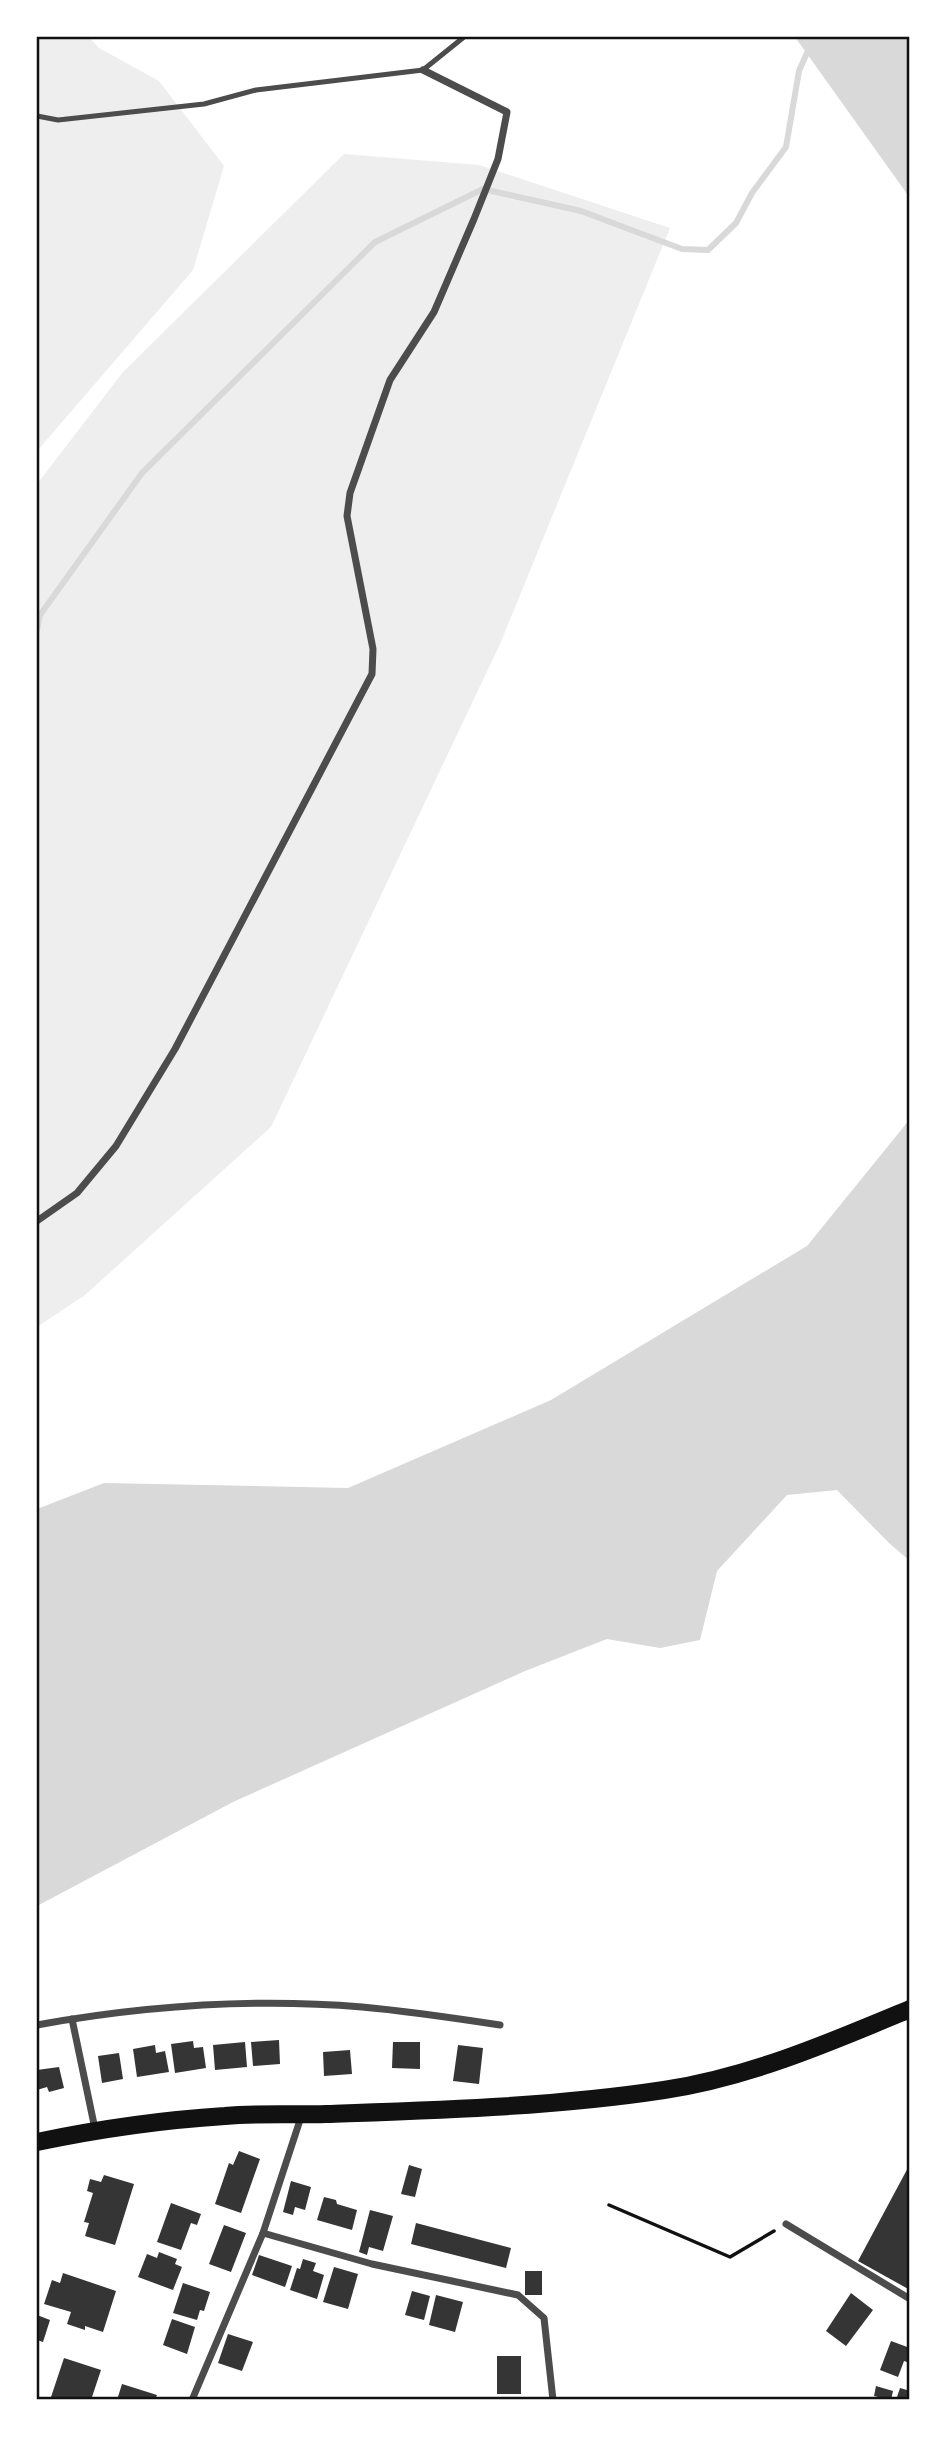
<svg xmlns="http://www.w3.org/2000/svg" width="947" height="2437" font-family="Literata,serif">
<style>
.green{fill:#eee}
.water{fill:#d9d9d9}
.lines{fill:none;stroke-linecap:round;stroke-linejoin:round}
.stream{stroke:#d9d9d9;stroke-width:6}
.building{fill:#353535}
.path{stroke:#111;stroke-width:3.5}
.service{stroke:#4c4c4c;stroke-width:5}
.minor{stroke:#4c4c4c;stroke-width:7}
.primary{stroke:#111;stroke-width:18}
.neatline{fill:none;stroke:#111;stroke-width:2.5}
</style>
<rect width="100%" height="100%" fill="#fff"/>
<!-- green -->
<g class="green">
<polygon points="37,37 89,37 99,48 159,81 224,166 193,270 37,451"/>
<polygon points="344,154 479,165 670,228 500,644 271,1127 85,1295 37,1327 37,484 123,372"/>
</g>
<!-- water -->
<g class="water">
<polygon points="795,37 910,37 910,198"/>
<polygon points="910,1119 910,1561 889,1543 837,1490 787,1495 717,1571 700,1640 660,1648 607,1639 525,1671 233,1802 37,1906 37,1509 104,1483 348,1488 551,1400 807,1246"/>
</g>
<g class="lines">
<!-- stream -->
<polyline class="stream" points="37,630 40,615 142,473 375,242 483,189 581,211 682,249 708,250 736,223 752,193 786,147 799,71 814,37"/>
</g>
<!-- building -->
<g class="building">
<polygon points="279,2040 280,2064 253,2066 251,2042"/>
<polygon points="193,2041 194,2048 203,2047 206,2068 175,2073 171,2044"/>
<polygon points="245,2042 247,2067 215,2070 213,2045"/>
<polygon points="393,2042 420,2042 420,2069 392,2068"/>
<polygon points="155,2045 156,2053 165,2051 169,2072 137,2077 133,2049"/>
<polygon points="458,2045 483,2048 479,2084 453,2081"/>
<polygon points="350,2050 352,2074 324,2076 323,2052"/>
<polygon points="119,2053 123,2079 102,2083 98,2056"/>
<polygon points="59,2067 64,2088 49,2092 47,2087 37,2090 37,2070"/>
<polygon points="239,2151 260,2159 241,2213 215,2204 229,2163 233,2165"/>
<polygon points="910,2164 910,2290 858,2261"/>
<polygon points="409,2165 422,2169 415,2197 401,2194"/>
<polygon points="104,2175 134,2184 115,2245 85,2236 89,2223 84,2222 93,2193 87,2191 90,2179 101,2182"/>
<polygon points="291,2181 311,2187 305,2210 295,2207 293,2215 283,2212"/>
<polygon points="324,2197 336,2200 337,2204 357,2210 352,2230 317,2220"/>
<polygon points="171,2203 201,2214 197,2225 191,2223 181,2250 157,2242"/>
<polygon points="370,2210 393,2216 383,2251 369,2247 367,2255 359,2252"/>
<polygon points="416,2223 511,2248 506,2268 411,2244"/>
<polygon points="224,2225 246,2233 231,2272 209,2264"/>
<polygon points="159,2252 177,2259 175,2264 182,2267 173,2290 138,2277 147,2254 157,2258"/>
<polygon points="259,2255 292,2266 285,2287 252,2275"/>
<polygon points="303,2259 316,2263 313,2271 324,2275 317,2299 290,2290 297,2268 300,2269"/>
<polygon points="334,2267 358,2274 348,2309 323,2302"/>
<rect x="525" y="2271" width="17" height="24"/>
<polygon points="63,2273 116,2291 103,2332 85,2326 85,2330 67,2324 71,2312 44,2304 52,2280 60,2283"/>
<polygon points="183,2283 210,2292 204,2311 200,2310 197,2320 173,2313"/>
<polygon points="412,2291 430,2296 424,2320 405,2315"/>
<polygon points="851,2293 873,2310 846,2346 826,2331"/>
<polygon points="436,2295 463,2302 455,2332 429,2325"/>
<polygon points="37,2315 50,2320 43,2342 37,2340"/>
<polygon points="172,2319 195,2327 187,2354 163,2345"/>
<polygon points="228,2334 253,2342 242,2371 218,2363"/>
<polygon points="891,2341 910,2348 907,2362 904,2361 898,2377 880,2370"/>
<rect x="497" y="2356" width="24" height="38"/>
<polygon points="64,2358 101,2370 91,2400 50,2400"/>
<polygon points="910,2382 910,2400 896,2400 900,2388 907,2390"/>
<polygon points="122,2384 157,2395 155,2400 117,2400"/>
<polygon points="876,2386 893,2391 891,2400 874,2396"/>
</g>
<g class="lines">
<!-- path -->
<polyline class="path" points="609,2205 730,2257 774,2231"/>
<!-- service -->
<polyline class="service" points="37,116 58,120 204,104 256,90 423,70 464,37"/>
<!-- minor -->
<g class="minor">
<polyline points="37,1221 77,1193 116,1146 175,1049 372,674 373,649 347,516 350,493 390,380 434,312 474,219 498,159 507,112 423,70"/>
<polyline points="72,2019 95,2129"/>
<path d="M37,2025C143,2006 254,1998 362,2007C408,2011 454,2018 500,2025"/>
<polyline points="786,2224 910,2299"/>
<polyline points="263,2233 372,2264 518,2295 544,2318 553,2400"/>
<polyline points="192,2400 263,2233 302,2114"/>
</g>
<!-- primary -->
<path class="primary" d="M37,2142C99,2129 162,2120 225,2116C259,2113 293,2115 326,2114C439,2110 552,2107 664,2090C750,2077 831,2042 910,2009"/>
</g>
<!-- border -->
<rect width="947" height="2437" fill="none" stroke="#ffffff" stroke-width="77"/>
<rect x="38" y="38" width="870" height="2360" class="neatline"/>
</svg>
